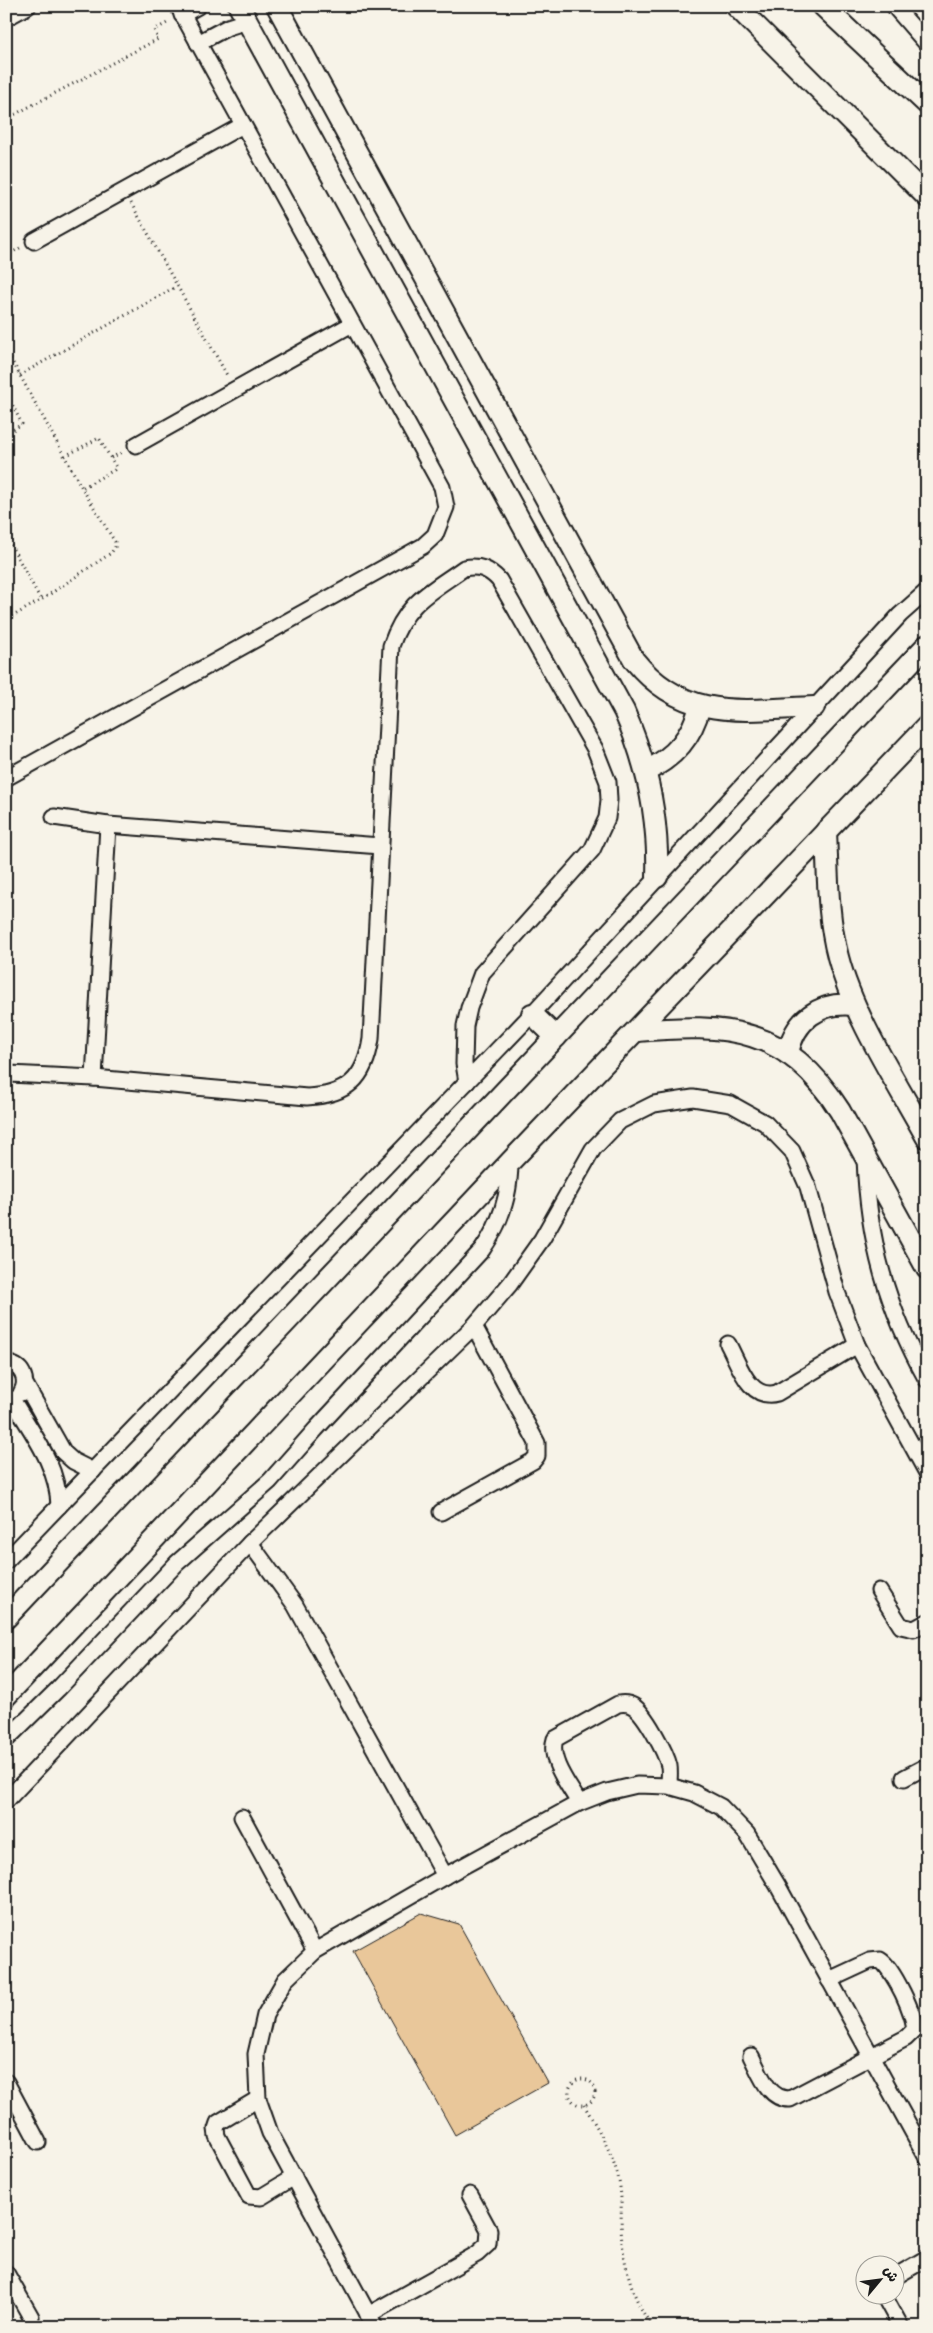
<svg xmlns="http://www.w3.org/2000/svg" width="933" height="2333" font-family="Mynerve,'Playpen Sans Arabic',sans-serif">
<style>
.building{fill:#e9c79a;stroke:#1c1c1c}
.lines{fill:none;stroke-linecap:round;stroke-linejoin:round}
.street-casing{stroke:#1c1c1c;stroke-width:19}
.secondary-casing{stroke:#1c1c1c;stroke-width:24}
.path{stroke:#1c1c1c;stroke-width:3;stroke-dasharray:1 4;stroke-linecap:butt}
.street{stroke:#f7f3e8;stroke-width:15}
.secondary{stroke:#f7f3e8;stroke-width:20}
</style>
<rect width="100%" height="100%" fill="#f7f3e8"/>
<filter id="ink" filterUnits="userSpaceOnUse"><feTurbulence type="fractalNoise" baseFrequency=".02" numOctaves="2"/><feDisplacementMap in="SourceGraphic" scale="10" xChannelSelector="R" yChannelSelector="G"/><feConvolveMatrix kernelMatrix="1 2 1 2 8 2 1 2 1" color-interpolation-filters="sRGB"/></filter>
<g filter="url(#ink)">
<!-- building -->
<polygon class="building" points="421,1913 459,1924 548,2083 455,2135 353,1951"/>
<g class="lines">
<!-- street casing -->
<g class="street-casing">
<g id="street">
<polyline points="894,6 927,44"/>
<polyline points="182,15 198,6"/>
<polyline points="6,18 28,6"/>
<polyline points="198,43 228,27 247,21"/>
<polyline points="34,241 243,125"/>
<polyline points="136,445 352,324"/>
<polyline points="6,778 423,546 435,535 446,507 442,487 178,6"/>
<polyline points="54,817 108,825 380,846"/>
<path d="M9,1074L94,1078L307,1097C347,1095 365,1079 371,1039L391,646C406,602 429,593 464,568C479,565 489,569 499,580L595,749L608,782L609,800L607,818L592,850L482,973L469,1008L465,1026L464,1064L467,1082"/>
<polyline points="94,1078 108,825"/>
<path d="M865,1158C868,1241 887,1308 927,1380"/>
<path d="M728,1344C739,1364 749,1401 777,1393L857,1345"/>
<path d="M6,1364C22,1364 29,1380 21,1393"/>
<polyline points="25,1384 64,1453 73,1461 93,1471"/>
<path d="M12,1399C32,1433 58,1465 59,1506"/>
<polyline points="441,1512 533,1461 537,1456 537,1443 474,1326"/>
<polyline points="250,1543 295,1605 445,1876"/>
<polyline points="6,1561 532,1014 900,615 927,591"/>
<polyline points="879,1591 901,1626 914,1629 927,1622"/>
<path d="M6,1740L58,1689L177,1563L270,1481L316,1429L482,1250C501,1223 510,1195 510,1162"/>
<polyline points="904,1778 927,1766"/>
<polyline points="6,1801 250,1543 474,1326 510,1284 542,1239 593,1149 620,1121 654,1104 693,1098 731,1104 765,1123 792,1151 808,1187 837,1292 857,1345 927,1473"/>
<path d="M579,1803C569,1785 548,1760 555,1739L618,1704C624,1703 628,1703 633,1706C645,1713 666,1753 669,1766C670,1772 669,1779 669,1786"/>
<polyline points="242,1817 315,1951"/>
<path d="M751,2056C760,2073 768,2100 790,2099L906,2038L914,2030C917,2017 892,1967 880,1960L870,1961L829,1980"/>
<polyline points="6,2082 38,2142"/>
<polyline points="258,2099 218,2123 216,2129 217,2136 249,2196 261,2197 294,2177"/>
<polyline points="6,2273 31,2317 30,2327"/>
<polyline points="896,2276 927,2258"/>
<polyline points="884,2296 901,2327"/>
<polyline points="368,2315 477,2254 488,2244 489,2230 470,2195"/>
<polyline points="375,2327 270,2133 258,2099 256,2054 265,2015 285,1980 315,1951 445,1876 579,1803 607,1792 637,1785 669,1786 694,1793 721,1807 747,1834 778,1886 927,2158"/>
</g>
</g>
<!-- secondary casing -->
<g class="secondary-casing">
<g id="secondary">
<path d="M239,6L624,711C648,765 659,818 657,877"/>
<path d="M277,6L634,660C684,722 743,710 814,707"/>
<polyline points="736,6 927,197"/>
<polyline points="823,6 927,104"/>
<path d="M646,771C675,757 692,737 700,706"/>
<path d="M826,831C828,873 827,916 838,957C853,1016 897,1083 927,1138"/>
<polyline points="532,1014 556,1037"/>
<path d="M637,1031C728,1023 787,1027 840,1111L927,1269"/>
<path d="M788,1054C794,1020 820,1001 854,1005"/>
<polyline points="6,1618 927,645"/>
<polyline points="6,1696 510,1162 927,726"/>
</g>
</g>
<!-- path -->
<g class="path">
<polyline points="6,119 158,39 154,30 169,22"/>
<polyline points="131,203 228,377"/>
<polyline points="6,256 20,248"/>
<polyline points="6,350 82,488 115,542 115,547 111,553 41,600 6,620"/>
<polyline points="20,375 177,286"/>
<polyline points="6,392 22,424 6,434"/>
<polyline points="65,456 99,438 116,467 114,470 82,488"/>
<polyline points="111,458 124,451"/>
<polyline points="6,536 41,600"/>
<circle cx="582" cy="2092" r="13"/>
<path d="M584,2105C598,2129 613,2153 619,2181C623,2201 620,2222 622,2242C626,2272 634,2303 653,2327"/>
</g>
<!-- street -->
<use href="#street" class="street"/>
<!-- secondary -->
<use href="#secondary" class="secondary"/>
</g>
</g>
<!-- margin -->
<rect width="933" height="2333" fill="none" stroke="#f7f3e8" stroke-width="25"/>
<rect x="12" y="12" width="908" height="2308" fill="none" stroke="#1c1c1c" stroke-width="2" filter="url(#ink)"/>
<!-- north arrow -->
<g transform="translate(880 2280) rotate(61)"><circle r="24" fill="#f7f3e8" stroke="#9f9d96"/>
<path d="M0-4L9 19L0 12L-9 19Z" fill="#1c1c1c"/>
<text y="-8" font-size="14" font-weight="bold" text-anchor="middle" fill="#1c1c1c">ش</text>
</g>
</svg>
